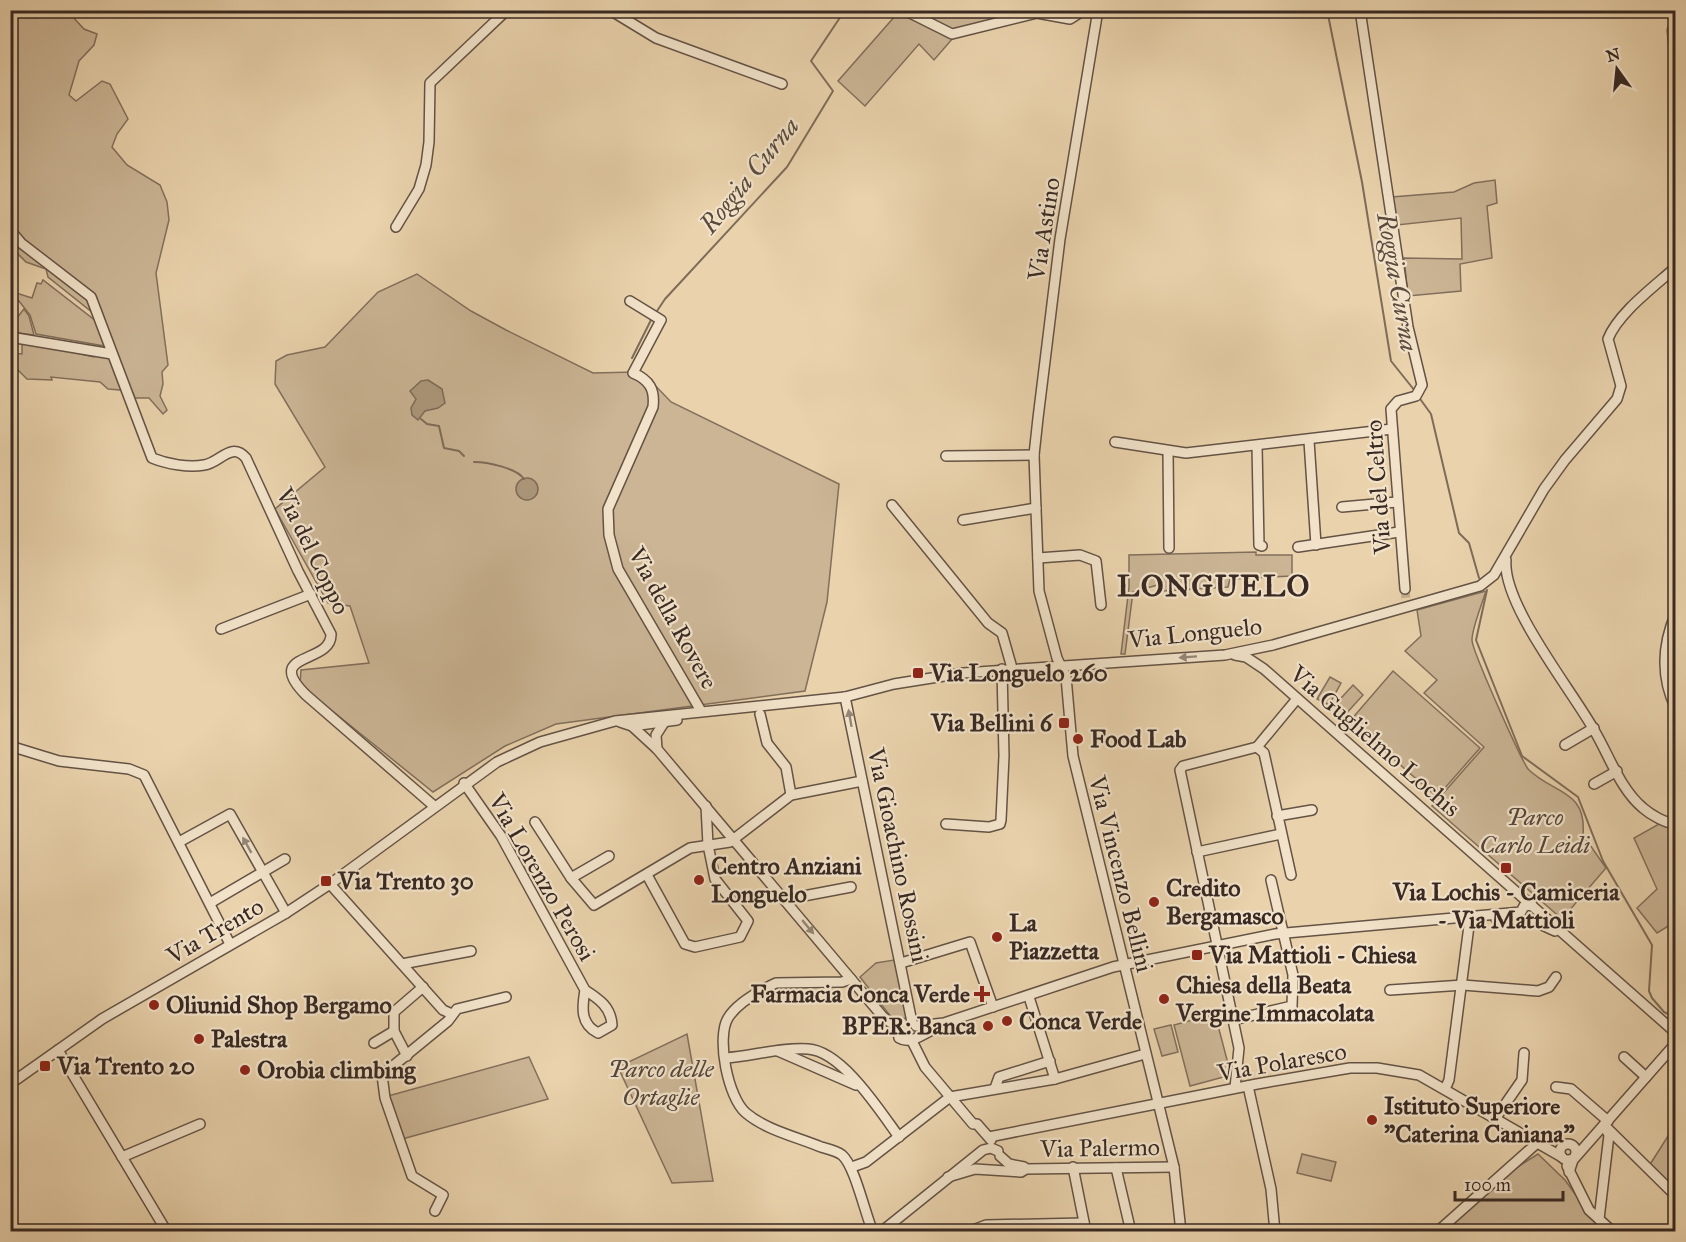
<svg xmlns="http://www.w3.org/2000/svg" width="1686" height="1242" font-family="'IM FELL Great Primer',serif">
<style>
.green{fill:#cbb595;stroke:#826f5c;stroke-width:1.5}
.water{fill:#ad997d;stroke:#7e6c59;stroke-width:1.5}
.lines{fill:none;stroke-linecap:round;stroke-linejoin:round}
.stream{stroke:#7e6c59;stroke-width:2}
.minor-tunnel{stroke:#c6b091;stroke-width:9;stroke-dasharray:9 4.5;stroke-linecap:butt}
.minor-casing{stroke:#645345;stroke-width:12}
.minor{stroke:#f1e2c9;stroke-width:9}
.oneway{fill:#948676}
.poi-dot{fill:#8f2418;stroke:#f1e2c9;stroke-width:2}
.labels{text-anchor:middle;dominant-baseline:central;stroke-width:4.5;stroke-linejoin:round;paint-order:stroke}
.street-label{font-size:24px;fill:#382923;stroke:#f1e2c9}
.poi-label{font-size:24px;font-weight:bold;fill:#382923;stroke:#f1e2c9;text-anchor:start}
.park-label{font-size:24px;font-style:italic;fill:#55453a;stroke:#f1e2c9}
.water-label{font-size:26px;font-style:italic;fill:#5b4b3e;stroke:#f1e2c9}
.district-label{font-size:30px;font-weight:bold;letter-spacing:1.5px;fill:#382923;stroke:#f1e2c9}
</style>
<rect width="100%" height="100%" fill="#e9d2ac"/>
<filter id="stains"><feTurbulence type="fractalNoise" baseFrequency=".00333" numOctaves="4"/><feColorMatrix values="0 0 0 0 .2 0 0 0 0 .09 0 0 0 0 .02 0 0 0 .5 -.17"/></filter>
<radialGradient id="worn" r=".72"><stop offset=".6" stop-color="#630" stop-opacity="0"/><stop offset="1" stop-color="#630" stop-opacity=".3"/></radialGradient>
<!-- green -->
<g class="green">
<polygon points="914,10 1032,11 960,30 934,60 919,44 865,106 838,81 896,15"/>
<polygon points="48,11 73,11 72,16 84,29 97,34 94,45 79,61 69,95 76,101 102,81 110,84 128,119 117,134 112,147 127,165 160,185 167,202 169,220 156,273 168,365 162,372 163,384 160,396 167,410 163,414 149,398 135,398 132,391 108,389 100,382 51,377 52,380 27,379 15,367 15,376 11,379 11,353 22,354 22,341 94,357 105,349 104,346 36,334 30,315 11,291 11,288 15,290 16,293 32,298 37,283 41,284 43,280 96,321 93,313 48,277 46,269 26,262 11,247 10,17 37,18"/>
<polygon points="1673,11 1676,11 1675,71 1671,68 1667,30"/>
<polygon points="1495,180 1497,203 1487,206 1492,258 1460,264 1461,291 1408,296 1404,258 1462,259 1461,218 1397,225 1392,197 1454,192 1474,183"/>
<polygon points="417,274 471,311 506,330 593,373 635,372 649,379 671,402 839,484 827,602 805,691 556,724 505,746 433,792 300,685 301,670 369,663 350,606 328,603 275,509 325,467 275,384 276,361 287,355 325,347 378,292"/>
<polygon points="24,309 29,316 34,335 11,332 11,325"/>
<polygon points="1256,552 1256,555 1292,555 1292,576 1230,579 1228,587 1163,591 1161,584 1133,592 1125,654 1121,654 1129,587 1129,555"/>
<path d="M1486,591C1482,604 1472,628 1472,640C1472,650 1522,763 1529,770C1554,794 1587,790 1583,835L1606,868L1562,919L1432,806L1484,747L1424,693L1437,680L1405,651L1421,636L1417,610Z"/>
<polygon points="1675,631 1675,696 1668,664"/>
<polygon points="1393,671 1480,748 1437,797 1350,721"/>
<polygon points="1330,677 1341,683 1329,705 1317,699"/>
<polygon points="1353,685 1363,695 1344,716 1333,707"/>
<polygon points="1659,824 1675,827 1675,922 1657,933 1637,908 1657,889 1634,838"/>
<polygon points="894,960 908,1017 895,1022 860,977 876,963"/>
<polygon points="1215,1014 1231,1075 1190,1086 1174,1025"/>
<polygon points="1171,1025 1178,1052 1162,1056 1154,1029"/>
<polygon points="687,1034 713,1181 672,1183 618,1067"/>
<polygon points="529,1057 548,1099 402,1139 388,1096"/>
<polygon points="1675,1125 1675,1192 1649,1166"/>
<polygon points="1302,1154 1336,1162 1331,1181 1297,1173"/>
<polygon points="1538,1154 1565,1180 1596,1223 1593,1231 1442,1232 1494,1182"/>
</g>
<!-- water -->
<g class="water">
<polygon points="428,380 442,389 445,403 438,408 425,411 418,420 412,415 411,408 416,399 410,391 421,381"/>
<circle cx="527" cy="489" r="11"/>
</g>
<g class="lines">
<!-- stream -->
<g class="stream">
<polyline points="1327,10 1362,182 1391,361 1415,391"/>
<polyline points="655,314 665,299 787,167 833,91 811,61 845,10"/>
<polyline points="632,358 652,318"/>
<polyline points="1418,396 1431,414 1459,533 1469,543 1479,578"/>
<polyline points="421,419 427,424 439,426 444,448 459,451 464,456"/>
<path d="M474,462C487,462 517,468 524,479"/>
<polyline points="1487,590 1476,640 1522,756 1578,797 1603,861 1652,945 1649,991 1652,998 1664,1012 1676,1018"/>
</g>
<!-- minor-tunnel -->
<polyline class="minor-tunnel" points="1405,589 1406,600"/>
<!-- minor casing -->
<g class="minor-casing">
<g id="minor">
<polyline points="610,10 656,38 782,84"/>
<polyline points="904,10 952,34 1037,13 1070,19 1084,10"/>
<polyline points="1098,10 1060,239 1038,418 1034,455 1039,591 1057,658 1066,677 1073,756 1174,1167 1181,1232"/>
<polyline points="1360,10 1408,327 1422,385 1416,396 1398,401 1391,409 1405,589"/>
<polyline points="396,227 419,189 426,165 429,142 430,83 507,10"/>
<path d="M10,230L21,243L91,297L152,458C167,464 189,468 204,465C220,463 231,441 246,458L298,571L331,634C332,665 262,651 306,695L434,806"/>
<path d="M630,301L661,320L633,373C650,380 655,390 653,407L608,509L609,535L618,569L701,711"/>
<polyline points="10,337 112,354"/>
<polyline points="1309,441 1316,545"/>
<polyline points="1115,442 1186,453 1392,429"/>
<polyline points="1257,446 1259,545 1262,546"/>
<polyline points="1168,451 1169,548"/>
<polyline points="946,456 1034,455"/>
<polyline points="892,505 988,623 1002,633 1012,668"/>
<polyline points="1342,507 1397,502"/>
<polyline points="963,520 1036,508"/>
<polyline points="1298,547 1399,532"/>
<polyline points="1038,558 1080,555 1096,561 1101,605"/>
<path d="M1506,560C1502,604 1571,689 1594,730C1609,755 1620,789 1643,808C1651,815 1665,823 1676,824"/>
<path d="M1676,613C1662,645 1660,676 1676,709"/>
<polyline points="221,629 311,594"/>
<polyline points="1235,655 1246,657 1264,669 1676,1033"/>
<polyline points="845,697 912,1022"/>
<polyline points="760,714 767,743 786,767 791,795"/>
<polyline points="620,722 632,726 657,749 883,1017 897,1027"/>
<polyline points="632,726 677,720"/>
<polyline points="1565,745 1594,728"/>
<polyline points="10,746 59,761 129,769 144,775 230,944"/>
<polyline points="1257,747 1264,753 1291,875"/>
<polyline points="657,749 656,735 665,721"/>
<path d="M464,783L501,836L585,990C599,999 611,1007 612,1025L598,1033C580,1024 582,1007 585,990"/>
<polyline points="1594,784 1617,771"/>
<polyline points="1277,816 1312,810"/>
<polyline points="535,822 571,878 594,905 690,848 730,842 791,795 862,781"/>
<polyline points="946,824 989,827 1000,824 1001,820 1004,756 1002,669"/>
<polyline points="179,842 230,814 286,913"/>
<polyline points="1197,852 1281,834"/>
<polyline points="647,875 685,944 695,947 740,937 748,921 715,879 708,845 706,806"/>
<polyline points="571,878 609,856"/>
<polyline points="330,884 443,1010 452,1014"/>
<polyline points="787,902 793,898 851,887"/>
<polyline points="210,903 285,859"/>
<polyline points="1496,919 1533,921 1555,931"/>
<polyline points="901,963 970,942 993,1007"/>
<polyline points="402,964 471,951"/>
<path d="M851,979L842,982L776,983C761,990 737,1003 728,1018C716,1038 728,1098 746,1113C766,1130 797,1137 821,1147C828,1149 837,1151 842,1155C855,1166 865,1214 873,1232"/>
<polyline points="1390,990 1463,985 1538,991 1549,987 1556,977"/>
<polyline points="1029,997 1055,1079"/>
<polyline points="1233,1020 1292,1006 1293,975 1271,880"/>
<polyline points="916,1026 944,1023 1113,967 1275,934 1521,912 1524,906 1532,905"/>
<path d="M897,1027L899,1038C910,1045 923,1034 934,1029"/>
<polyline points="912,1041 925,1067 973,1124 977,1124 991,1140"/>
<polyline points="374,1043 394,1031"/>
<polyline points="58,1050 167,1232"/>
<polyline points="778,1051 856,1085"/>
<polyline points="407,1056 394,1031 394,1012 423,987"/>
<polyline points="1624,1057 1646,1077"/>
<path d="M725,1058C753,1056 781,1047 808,1049C842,1051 880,1111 899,1137"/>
<path d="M10,1084L102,1019L286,913L330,884L497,762L540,742L615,721L845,697L894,684L963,673L1225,655L1273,645L1480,586L1494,575L1544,489L1565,460L1617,399L1621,386L1608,339C1618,313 1655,286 1676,267"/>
<polyline points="1248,1086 1271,1189 1275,1232"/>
<polyline points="1556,1087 1571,1089 1608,1121"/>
<polyline points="995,1088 999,1077 1050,1061"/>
<polyline points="1235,1088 1239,1048 1180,770 1183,766 1257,747 1296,700"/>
<polyline points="1445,1089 1449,1080 1470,918"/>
<polyline points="1495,1119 1522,1080 1524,1053"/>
<polyline points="1604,1125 1676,1196"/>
<polyline points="989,1137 1257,1084 1350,1068 1377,1068 1419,1075 1562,1157"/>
<circle cx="1568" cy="1152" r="8"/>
<polyline points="1000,1156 1009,1164 1024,1167"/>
<polyline points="122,1157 200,1124"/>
<polyline points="1567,1166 1589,1210 1613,1232"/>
<polyline points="852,1167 866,1162 950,1097 1055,1079 1145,1054"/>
<polyline points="1073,1167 1086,1232"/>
<polyline points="1116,1168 1131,1232"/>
<polyline points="1569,1172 1573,1160 1676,1043"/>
<polyline points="948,1177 975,1169 1021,1172 1026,1169 1174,1167"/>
<polyline points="435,1211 443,1195 412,1176 385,1098 382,1075 448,1021 457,1009 506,997"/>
<polyline points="1599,1219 1609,1135 1605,1127"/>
<polyline points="881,1232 983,1150 991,1148 998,1151"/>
<polyline points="968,1232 986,1225 1084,1223"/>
<polyline points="1437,1232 1536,1144"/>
</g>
</g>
<!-- minor -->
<use href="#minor" class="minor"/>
</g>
<!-- one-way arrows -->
<defs><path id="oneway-solid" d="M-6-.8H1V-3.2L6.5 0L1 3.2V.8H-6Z" transform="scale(1.5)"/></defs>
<g class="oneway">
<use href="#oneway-solid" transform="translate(1188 657) rotate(176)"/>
<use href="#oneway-solid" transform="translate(850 718) rotate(-100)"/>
<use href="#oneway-solid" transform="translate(247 845) rotate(-119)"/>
<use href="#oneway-solid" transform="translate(808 927) rotate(50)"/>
</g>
<!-- markers -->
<g class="poi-dot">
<rect x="912" y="667" width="12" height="12" rx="3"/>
<rect x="1058" y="717" width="12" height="12" rx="3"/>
<circle cx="1078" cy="739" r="6"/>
<rect x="1500" y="862" width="12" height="12" rx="3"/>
<circle cx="699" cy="880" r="6"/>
<rect x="320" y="875" width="12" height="12" rx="3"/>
<circle cx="1154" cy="902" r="6"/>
<circle cx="997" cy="937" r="6"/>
<rect x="1191" y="949" width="12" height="12" rx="3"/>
<path d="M979 985h6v6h6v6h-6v6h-6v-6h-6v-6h6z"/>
<circle cx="1164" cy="999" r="6"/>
<circle cx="154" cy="1005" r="6"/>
<circle cx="1007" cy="1021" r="6"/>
<circle cx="988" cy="1026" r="6"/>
<circle cx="199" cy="1039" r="6"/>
<rect x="39" y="1060" width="12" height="12" rx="3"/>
<circle cx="245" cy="1070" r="6"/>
<circle cx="1372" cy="1120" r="6"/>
</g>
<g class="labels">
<!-- street labels -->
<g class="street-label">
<text transform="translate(1044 229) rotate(-81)">Via Astino</text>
<text transform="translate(1378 487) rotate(-94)">Via del Celtro</text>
<text transform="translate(313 551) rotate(64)">Via del Coppo</text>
<text transform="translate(673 618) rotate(61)">Via della Rovere</text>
<text transform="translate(1195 633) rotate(-6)">Via Longuelo</text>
<text transform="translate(1375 741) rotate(41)">Via Guglielmo Lochis</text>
<text transform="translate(898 855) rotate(78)">Via Gioachino Rossini</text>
<text transform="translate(1121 874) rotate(76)">Via Vincenzo Bellini</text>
<text transform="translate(542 877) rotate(60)">Via Lorenzo Perosi</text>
<text transform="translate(215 931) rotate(-30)">Via Trento</text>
<text transform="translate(1282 1062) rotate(-10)">Via Polaresco</text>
<text transform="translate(1100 1148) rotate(-1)">Via Palermo</text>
</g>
<!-- poi labels -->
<g class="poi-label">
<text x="930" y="673">Via Longuelo 260</text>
<text x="1052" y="723" text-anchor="end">Via Bellini 6</text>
<text x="1090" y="739">Food Lab</text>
<text x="711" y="866">Centro Anziani<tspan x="711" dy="28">Longuelo</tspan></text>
<text x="338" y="881">Via Trento 30</text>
<text x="1166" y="888">Credito<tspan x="1166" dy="28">Bergamasco</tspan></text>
<text x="1506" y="892" text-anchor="middle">Via Lochis - Camiceria<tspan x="1506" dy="28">- Via Mattioli</tspan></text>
<text x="1009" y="923">La<tspan x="1009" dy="28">Piazzetta</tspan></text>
<text x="1209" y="955">Via Mattioli - Chiesa</text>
<text x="1176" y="985">Chiesa della Beata<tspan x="1176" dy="28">Vergine Immacolata</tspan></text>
<text x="970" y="994" text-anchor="end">Farmacia Conca Verde</text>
<text x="166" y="1005">Oliunid Shop Bergamo</text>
<text x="1019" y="1021">Conca Verde</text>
<text x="976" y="1026" text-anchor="end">BPER: Banca</text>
<text x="211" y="1039">Palestra</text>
<text x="57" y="1066">Via Trento 20</text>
<text x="257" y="1070">Orobia climbing</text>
<text x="1384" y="1106">Istituto Superiore<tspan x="1384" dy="28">"Caterina Caniana"</tspan></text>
</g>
<!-- park labels -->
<g class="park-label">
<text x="1535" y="817">Parco<tspan x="1535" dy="28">Carlo Leidi</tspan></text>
<text x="661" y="1069">Parco delle<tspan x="661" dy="28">Ortaglie</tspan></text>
</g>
<!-- water labels -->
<g class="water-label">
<text transform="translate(749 175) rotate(-51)">Roggia Curna</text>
<text transform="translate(1398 282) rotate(80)">Roggia Curna</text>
</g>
<!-- district labels -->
<g class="district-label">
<text x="1214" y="586">LONGUELO</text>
</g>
</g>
<!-- margin -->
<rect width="1686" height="1242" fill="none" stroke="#e9d2ac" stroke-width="36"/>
<rect x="12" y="12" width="1662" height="1218" fill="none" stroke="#382923" stroke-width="3"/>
<rect x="18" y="18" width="1650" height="1206" fill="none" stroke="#382923" stroke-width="1.5"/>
<!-- north arrow -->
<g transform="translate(1617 69) rotate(345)" stroke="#f1e2c9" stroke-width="4.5" paint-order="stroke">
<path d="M0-4.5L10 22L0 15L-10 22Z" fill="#382923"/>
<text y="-9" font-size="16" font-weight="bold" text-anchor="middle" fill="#382923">N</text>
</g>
<!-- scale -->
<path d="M1455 1191v9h108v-9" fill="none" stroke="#382923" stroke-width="3"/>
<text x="1464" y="1191" font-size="18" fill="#382923" stroke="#f1e2c9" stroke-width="4.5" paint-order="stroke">100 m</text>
<rect width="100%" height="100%" filter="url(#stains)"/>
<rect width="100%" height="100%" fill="url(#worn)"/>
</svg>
